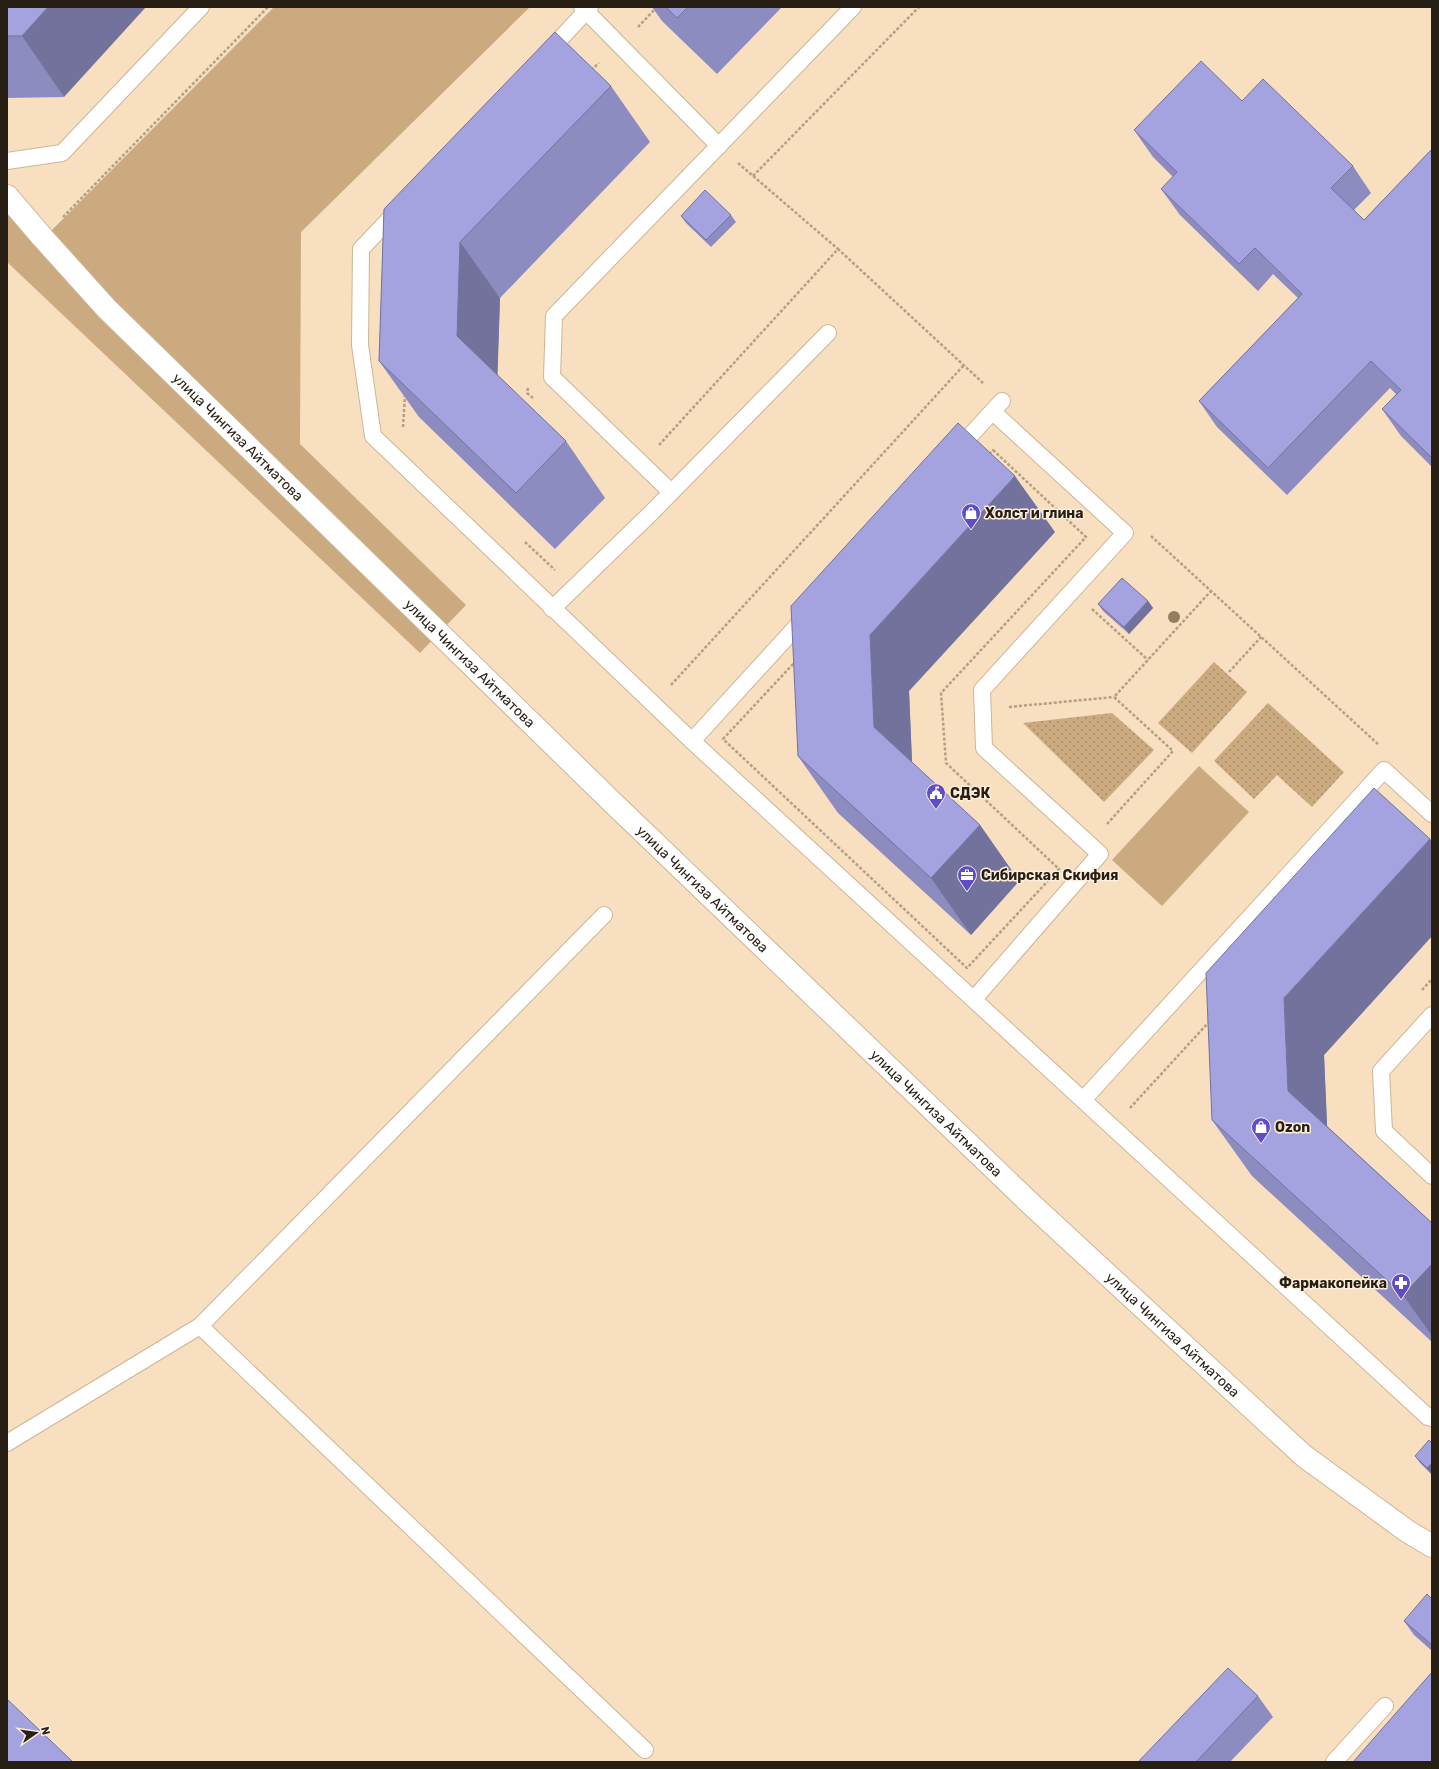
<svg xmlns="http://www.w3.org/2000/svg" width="1439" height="1769" font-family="Rubik,sans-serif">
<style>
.grass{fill:#cbaa80}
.park{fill:url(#park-dots)}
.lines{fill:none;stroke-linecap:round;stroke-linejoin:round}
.service-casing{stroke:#cdb597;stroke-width:18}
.minor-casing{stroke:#cdb597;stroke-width:24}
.path{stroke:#b29f86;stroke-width:2.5;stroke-dasharray:3 2;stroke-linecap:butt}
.service{stroke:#fff;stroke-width:16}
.minor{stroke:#fff;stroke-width:22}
.tree{fill:#927d61}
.wall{fill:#8d8cc1}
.shaded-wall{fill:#73729d}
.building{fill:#a4a3e0;stroke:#73729d}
.labels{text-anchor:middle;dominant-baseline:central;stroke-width:3;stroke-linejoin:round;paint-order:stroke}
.street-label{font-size:14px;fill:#281f14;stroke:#fdeedb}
.poi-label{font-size:14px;font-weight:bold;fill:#281f14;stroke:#fdeedb;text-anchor:start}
</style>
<defs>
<pattern id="park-dots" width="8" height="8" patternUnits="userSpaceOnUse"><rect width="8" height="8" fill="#cbaa80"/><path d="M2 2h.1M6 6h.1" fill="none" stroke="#a58a68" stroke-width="1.8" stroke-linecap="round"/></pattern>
</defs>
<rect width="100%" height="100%" fill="#f8dfc0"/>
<!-- grass -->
<g class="grass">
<polygon points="274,7 530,7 301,232 300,444 466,605 420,653 7,262 7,193 51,231"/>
<polygon points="1199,766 1249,812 1162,906 1112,860"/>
</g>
<!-- park -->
<g class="park">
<polygon points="1214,662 1247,692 1192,753 1158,723"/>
<polygon points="1268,703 1344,772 1312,807 1277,775 1254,799 1214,761"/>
<polygon points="1112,713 1154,750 1104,802 1023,723"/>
</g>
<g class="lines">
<!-- service casing -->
<g class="service-casing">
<g id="service">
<polyline points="582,7 719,146"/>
<polyline points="546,54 590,7"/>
<polyline points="7,161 62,153 201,7"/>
<polyline points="398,210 361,249 360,345 373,436 692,741 1428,1417 1432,1418"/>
<polyline points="957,450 1002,401"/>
<polyline points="671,492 552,377 554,316 853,7"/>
<polyline points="552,609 651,513 828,333"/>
<polyline points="692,741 807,615"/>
<polyline points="974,999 1100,854 984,748 982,690 1125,533 993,412"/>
<polyline points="1432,1015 1381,1071 1384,1131 1432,1176"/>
<polyline points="1083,1100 1384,770 1432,814"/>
<polyline points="200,1326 645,1750"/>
<polyline points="7,1443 200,1326 604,915"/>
<polyline points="1334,1762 1385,1706"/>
</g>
</g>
<!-- minor casing -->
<g class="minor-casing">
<g id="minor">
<path id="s1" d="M7,196L43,238L107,309L611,801L1032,1205L1304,1456L1407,1531L1432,1546"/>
</g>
</g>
<!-- path -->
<g class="path">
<polyline points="638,27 657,7"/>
<polyline points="591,70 599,63"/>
<polyline points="738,163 838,249"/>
<polyline points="753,176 919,7"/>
<polyline points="63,217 268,7"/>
<polyline points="528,388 527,393 533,398"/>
<polyline points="403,427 405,395"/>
<polyline points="659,445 838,249 983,383"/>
<polygon points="993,450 1086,537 941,693 946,763 1059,869 967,968 723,739"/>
<polyline points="1151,536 1379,745"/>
<polyline points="525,542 555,570"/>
<polyline points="1092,609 1148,660"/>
<polyline points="1229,672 1261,637"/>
<polyline points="671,685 964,365"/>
<polyline points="1009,707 1114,697"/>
<polyline points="1107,824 1173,751 1114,697 1211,591"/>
<polyline points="1422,990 1432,979"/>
<polyline points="1130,1108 1209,1022"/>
</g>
<!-- service -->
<use href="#service" class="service"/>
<!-- minor -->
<use href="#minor" class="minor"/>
</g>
<!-- trees -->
<circle class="tree" cx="1174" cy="617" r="6"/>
<!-- wall -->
<g class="wall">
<polygon points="7,7 64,97 7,98"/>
<polygon points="652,7 782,7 717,74 662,21"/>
<polygon points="611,86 650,142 500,298 497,375 566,441 605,498 555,549 419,417 379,361 384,209"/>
<polygon points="1242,101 1353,166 1371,193 1354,210 1364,220 1432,149 1432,467 1401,436 1382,409 1396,394 1390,388 1287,495 1217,427 1199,401 1298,298 1273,274 1258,291 1180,215 1161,189 1173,177 1153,157 1134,130"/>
<polygon points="731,215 736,222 711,247 686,223 681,216"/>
<polygon points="1055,532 909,691 912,763 980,825 1019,881 971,935 838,813 798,756"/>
<polygon points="1148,601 1153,608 1129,634 1103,611 1098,604"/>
<polygon points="1430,839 1432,843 1432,936 1324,1055 1327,1126 1432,1223 1432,1342 1252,1176 1212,1120"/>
<polygon points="1432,1443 1432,1475 1420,1463 1415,1456"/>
<polygon points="1432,1599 1432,1651 1414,1635 1404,1621"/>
<polygon points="1258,1696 1273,1717 1230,1762 1138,1762"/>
</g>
<!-- shaded-wall -->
<g class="shaded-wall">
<polygon points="48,7 146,7 64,97 22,36"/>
<polygon points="460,242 500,298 497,392 457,336"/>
<polygon points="1015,476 1055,532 909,691 913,784 874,727 870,635"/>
<polygon points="1148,601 1153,608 1129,634 1124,627"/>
<polygon points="980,825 1019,881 971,935 931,878"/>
<polygon points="1430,839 1432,843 1432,936 1324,1055 1328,1147 1288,1091 1284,998"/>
<polygon points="1432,1264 1432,1336 1403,1295"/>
<polygon points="1432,1463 1432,1475 1427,1468"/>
</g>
<!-- building -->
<g class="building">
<polygon points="7,7 48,7 22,36 7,36"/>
<polygon points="666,7 688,7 677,18"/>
<polygon points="555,32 611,86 460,242 457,336 566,441 516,493 379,361 384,209"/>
<polygon points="1201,61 1242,101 1263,79 1353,166 1331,188 1364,220 1432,149 1432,458 1382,409 1401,390 1371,361 1268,468 1199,401 1302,294 1255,248 1239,264 1161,189 1177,172 1134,130"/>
<polygon points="705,190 731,215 706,240 681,216"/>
<polygon points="958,423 1015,476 870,635 874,727 980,825 931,878 798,756 791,606"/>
<polygon points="1122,578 1148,601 1124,627 1098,604"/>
<polygon points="1374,788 1430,839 1284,998 1288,1091 1432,1223 1432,1264 1403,1295 1212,1120 1206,973"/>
<polygon points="1429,1440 1432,1443 1432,1463 1427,1468 1415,1456"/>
<polygon points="1427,1594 1432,1599 1432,1645 1404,1621"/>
<polygon points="1228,1668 1258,1696 1196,1762 1138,1762"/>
<polygon points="1432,1672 1432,1762 1353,1762"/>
<polygon points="7,1699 73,1762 7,1762"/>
</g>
<!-- icons -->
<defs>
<g id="shop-pin" transform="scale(1)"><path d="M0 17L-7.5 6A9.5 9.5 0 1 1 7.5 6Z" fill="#5e4dc5" stroke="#fdeedb"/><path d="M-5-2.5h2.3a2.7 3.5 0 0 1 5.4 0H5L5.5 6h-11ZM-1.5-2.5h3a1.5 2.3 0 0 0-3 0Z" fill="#fff"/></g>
<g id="civic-pin" transform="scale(1)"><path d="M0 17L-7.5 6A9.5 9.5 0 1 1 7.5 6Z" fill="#5e4dc5" stroke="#fdeedb"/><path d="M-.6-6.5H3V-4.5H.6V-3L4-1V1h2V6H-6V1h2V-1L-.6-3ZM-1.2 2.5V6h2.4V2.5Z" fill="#fff"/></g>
<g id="office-pin" transform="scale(1)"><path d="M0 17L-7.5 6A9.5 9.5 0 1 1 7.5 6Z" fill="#5e4dc5" stroke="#fdeedb"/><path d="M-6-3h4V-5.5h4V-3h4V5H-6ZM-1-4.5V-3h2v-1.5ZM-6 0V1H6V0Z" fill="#fff"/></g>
<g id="pharmacy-pin" transform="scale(1)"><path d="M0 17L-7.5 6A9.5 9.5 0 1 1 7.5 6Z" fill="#5e4dc5" stroke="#fdeedb"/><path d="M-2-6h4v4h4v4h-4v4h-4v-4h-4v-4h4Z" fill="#fff"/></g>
</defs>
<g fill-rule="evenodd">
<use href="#shop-pin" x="971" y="513"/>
<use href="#civic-pin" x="936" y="793"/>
<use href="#office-pin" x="967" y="875"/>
<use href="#shop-pin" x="1261" y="1127"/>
<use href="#pharmacy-pin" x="1401" y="1283"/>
</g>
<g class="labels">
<!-- street labels -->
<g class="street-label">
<text stroke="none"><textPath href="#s1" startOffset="334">улица Чингиза Айтматова</textPath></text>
<text stroke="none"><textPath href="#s1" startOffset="658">улица Чингиза Айтматова</textPath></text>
<text stroke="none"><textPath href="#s1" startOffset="982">улица Чингиза Айтматова</textPath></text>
<text stroke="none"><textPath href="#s1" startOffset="1306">улица Чингиза Айтматова</textPath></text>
<text stroke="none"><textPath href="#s1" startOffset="1630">улица Чингиза Айтматова</textPath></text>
</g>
<!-- poi labels -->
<g class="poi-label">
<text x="985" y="513">Холст и глина</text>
<text x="950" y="793">СДЭК</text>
<text x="981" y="875">Сибирская Скифия</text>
<text x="1275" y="1127">Ozon</text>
<text x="1387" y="1283" text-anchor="end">Фармакопейка</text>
</g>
</g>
<!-- border -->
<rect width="1439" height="1769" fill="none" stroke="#281f14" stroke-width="16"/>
<!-- north arrow -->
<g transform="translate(36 1733) rotate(77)" stroke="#fdeedb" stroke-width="3" paint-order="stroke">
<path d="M0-3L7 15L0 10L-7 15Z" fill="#281f14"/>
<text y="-6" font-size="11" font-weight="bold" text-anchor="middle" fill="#281f14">N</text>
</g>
</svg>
